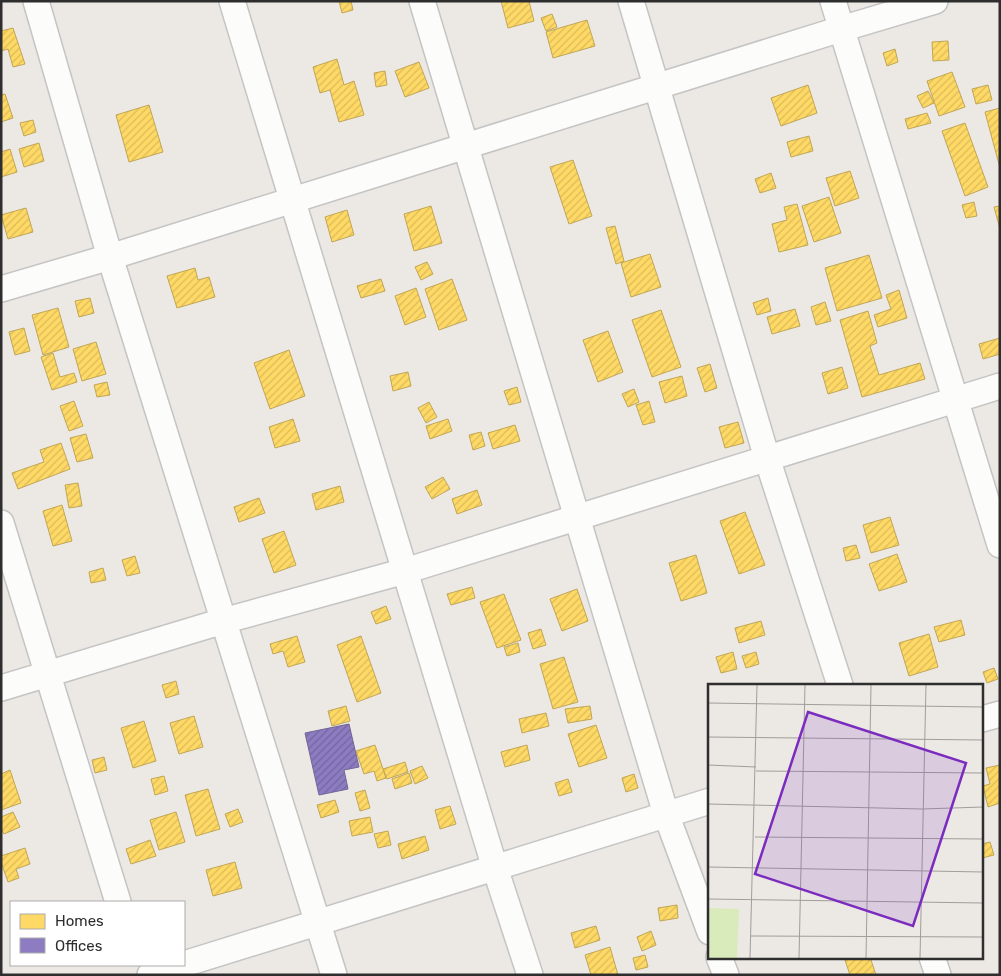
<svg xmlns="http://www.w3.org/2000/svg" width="1001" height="976" font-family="Rubik,sans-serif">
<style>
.homes{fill:url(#homes-hatch);stroke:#c0a655}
.offices{fill:url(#offices-hatch);stroke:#716596}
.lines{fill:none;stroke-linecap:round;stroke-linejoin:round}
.street-casing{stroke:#c5c4c5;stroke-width:28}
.street{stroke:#fcfcfb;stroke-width:25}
.inset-road{fill:none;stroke:#a09e9b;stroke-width:1}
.view{fill:#7b2cbf;fill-opacity:0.15;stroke:#7b2cbf;stroke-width:2.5}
.inset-edge{fill:none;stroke:#2e2e2e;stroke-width:2.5}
</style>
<defs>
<pattern id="homes-hatch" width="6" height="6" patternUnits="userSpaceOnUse" patternTransform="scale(1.25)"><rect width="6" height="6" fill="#ffd966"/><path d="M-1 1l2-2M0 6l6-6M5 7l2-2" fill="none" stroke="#dbbb59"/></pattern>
<pattern id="offices-hatch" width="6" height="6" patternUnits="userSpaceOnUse" patternTransform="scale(1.25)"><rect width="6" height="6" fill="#8e7cc3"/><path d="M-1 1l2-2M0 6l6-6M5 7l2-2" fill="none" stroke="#74669f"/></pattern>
</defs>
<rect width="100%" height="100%" fill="#ece8e4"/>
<!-- homes -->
<g class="homes">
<polygon points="339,1 351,1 353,10 342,13"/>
<polygon points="501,1 529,1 534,21 508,28"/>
<polygon points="552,14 557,27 546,31 541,18"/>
<polygon points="587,20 595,46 553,58 546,32"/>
<polygon points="13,28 25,64 13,67 8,49 1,51 1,31"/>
<polygon points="948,41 949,60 933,61 932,42"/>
<polygon points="895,49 898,62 887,66 883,53"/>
<polygon points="337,59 344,85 354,81 364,115 339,122 330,90 320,93 313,67"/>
<polygon points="419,62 429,88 405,97 395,71"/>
<polygon points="385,71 387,85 376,87 374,73"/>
<polygon points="952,72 965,107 939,116 927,81"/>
<polygon points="808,85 817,113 781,126 771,98"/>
<polygon points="988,85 992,100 976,104 972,89"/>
<polygon points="928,91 934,103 923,108 917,96"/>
<polygon points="5,94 13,118 1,122 1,95"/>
<polygon points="149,105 163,152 129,162 116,115"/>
<polygon points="1000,108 1000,168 985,112"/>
<polygon points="927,113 931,123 908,129 905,119"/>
<polygon points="33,120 36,132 24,136 20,123"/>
<polygon points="965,123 988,187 965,196 942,131"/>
<polygon points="809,136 813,151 791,157 787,142"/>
<polygon points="39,143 44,161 24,167 19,149"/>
<polygon points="10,149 17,172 1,177 1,152"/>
<polygon points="573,160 592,216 569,224 550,167"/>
<polygon points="850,171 859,198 835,206 826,178"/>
<polygon points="771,173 776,188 760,193 755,179"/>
<polygon points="829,197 841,233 814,242 802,206"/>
<polygon points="974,202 977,216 966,218 962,205"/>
<polygon points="797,204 808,245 779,252 772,224 787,220 784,207"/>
<polygon points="431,206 442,243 414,251 404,214"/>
<polygon points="1000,206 1000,229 994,207"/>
<polygon points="26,208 33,232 8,239 1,215"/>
<polygon points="347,210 354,235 332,242 325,217"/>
<polygon points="615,226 624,261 616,264 606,228"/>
<polygon points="650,254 661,287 631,297 621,263"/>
<polygon points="869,255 882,298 837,311 825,268"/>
<polygon points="427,262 433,274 421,280 415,267"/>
<polygon points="195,268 198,280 209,277 215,297 177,308 167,276"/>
<polygon points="381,279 385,291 361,298 357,286"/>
<polygon points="452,279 467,320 439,330 425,289"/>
<polygon points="416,288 426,317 405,325 395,296"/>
<polygon points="899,290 907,318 878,327 874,315 891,309 886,295"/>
<polygon points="90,298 94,313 79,317 75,301"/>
<polygon points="768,298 771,311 757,315 753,303"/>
<polygon points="825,302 831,321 816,325 811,307"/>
<polygon points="58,308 69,347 43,355 32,315"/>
<polygon points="795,309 800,326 772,334 767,317"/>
<polygon points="661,310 681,367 652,377 632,320"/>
<polygon points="868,311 877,343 870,346 879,375 920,363 925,379 862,397 840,320"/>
<polygon points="24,328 30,351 15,355 9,332"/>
<polygon points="608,331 623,372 598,382 583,340"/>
<polygon points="1000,338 1000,354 983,359 979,344"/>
<polygon points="96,342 106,374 82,381 73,349"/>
<polygon points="289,350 305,396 270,409 254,363"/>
<polygon points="53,353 60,377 74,373 77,382 52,390 41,357"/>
<polygon points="710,364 717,388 705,392 697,368"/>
<polygon points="842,367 848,388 828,394 822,373"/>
<polygon points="408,372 411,386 393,391 390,376"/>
<polygon points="682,376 687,396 665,403 659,382"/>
<polygon points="107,382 110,395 97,397 94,385"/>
<polygon points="517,387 521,402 509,405 504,391"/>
<polygon points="634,389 639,402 628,407 622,394"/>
<polygon points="74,401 83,426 69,431 60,406"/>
<polygon points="649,401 655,422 643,425 636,405"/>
<polygon points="429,402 437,417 426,423 418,408"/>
<polygon points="293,419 300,441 275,448 269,427"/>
<polygon points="448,419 452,431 430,439 426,426"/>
<polygon points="738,422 744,443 725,448 719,427"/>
<polygon points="515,425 520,441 493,449 488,433"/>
<polygon points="481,432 485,446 473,450 469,435"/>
<polygon points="86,434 93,458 77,462 70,438"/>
<polygon points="61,443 70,469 18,489 12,473 44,462 40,450"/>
<polygon points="443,477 450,489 432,499 425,487"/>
<polygon points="78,483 82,506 69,508 65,485"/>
<polygon points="340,486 344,502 316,510 312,494"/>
<polygon points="477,490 482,505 457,514 452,499"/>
<polygon points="259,498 265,513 239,522 234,507"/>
<polygon points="62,505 72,541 53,546 43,511"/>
<polygon points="745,512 765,565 739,574 720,521"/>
<polygon points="890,517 899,545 871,553 863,525"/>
<polygon points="284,531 296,565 274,573 262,539"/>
<polygon points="856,545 860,558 846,561 843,548"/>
<polygon points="897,554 907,582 879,591 869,564"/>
<polygon points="696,555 707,593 681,601 669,563"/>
<polygon points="135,556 140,573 127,576 122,560"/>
<polygon points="103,568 106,580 91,583 89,572"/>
<polygon points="472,587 475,598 451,605 447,594"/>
<polygon points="577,589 588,621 562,631 550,599"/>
<polygon points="504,594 521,640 497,648 480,602"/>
<polygon points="386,606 391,619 376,624 371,612"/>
<polygon points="961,620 965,635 939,642 934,627"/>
<polygon points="761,621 765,635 739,643 735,628"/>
<polygon points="541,629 546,645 533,649 528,633"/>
<polygon points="929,634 938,667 909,676 899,643"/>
<polygon points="297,636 305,662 288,667 283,651 273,654 270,644"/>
<polygon points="361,636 381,693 357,702 337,645"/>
<polygon points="518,643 520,652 507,656 504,647"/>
<polygon points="733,652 737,669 721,673 716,657"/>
<polygon points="756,652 759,664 746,668 742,656"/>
<polygon points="564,657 578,702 553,709 540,664"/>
<polygon points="994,668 998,679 987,683 983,672"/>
<polygon points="176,681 179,694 166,698 162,685"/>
<polygon points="346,706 350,721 332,726 328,711"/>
<polygon points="590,706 592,719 568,723 565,709"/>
<polygon points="546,713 549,726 522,733 519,719"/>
<polygon points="194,716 203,747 179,754 170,723"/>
<polygon points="144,721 156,761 133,768 121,728"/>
<polygon points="596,725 607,758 579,767 568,734"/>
<polygon points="375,745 386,778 377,781 374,771 364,774 356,751"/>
<polygon points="527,745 530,760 505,767 501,752"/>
<polygon points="104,757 107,770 95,773 92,760"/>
<polygon points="405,762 408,772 387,779 383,769"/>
<polygon points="1000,765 1000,803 988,807 983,786 990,784 986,768"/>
<polygon points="422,766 428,778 415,784 410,771"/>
<polygon points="10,770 21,803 1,810 1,774"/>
<polygon points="409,773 412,783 395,789 392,779"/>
<polygon points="634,774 638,788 626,792 622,778"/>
<polygon points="164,776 168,791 155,795 151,779"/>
<polygon points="568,779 572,792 559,796 555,783"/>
<polygon points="208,789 220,829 196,836 185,795"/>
<polygon points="365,790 370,808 360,811 355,793"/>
<polygon points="335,800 339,812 321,818 317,805"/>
<polygon points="450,806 456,824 440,829 435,810"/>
<polygon points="238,809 243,822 230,827 225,814"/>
<polygon points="13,812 20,827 4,834 1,828 1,817"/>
<polygon points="176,812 185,842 159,850 150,820"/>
<polygon points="370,817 373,832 352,836 349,821"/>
<polygon points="388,831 391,845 378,848 374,834"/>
<polygon points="425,836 429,850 402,859 398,844"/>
<polygon points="150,840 156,856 131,864 126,849"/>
<polygon points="990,842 994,855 982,858 982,844"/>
<polygon points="25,848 30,864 16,869 19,878 8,882 1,862 1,856"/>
<polygon points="235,862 242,888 213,896 206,870"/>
<polygon points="677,905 678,918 660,921 658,908"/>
<polygon points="596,926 600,940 575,948 571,933"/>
<polygon points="651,931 656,945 642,951 637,937"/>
<polygon points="610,947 618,975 591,975 585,955"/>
<polygon points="645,955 648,967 636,970 633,958"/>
<polygon points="844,957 870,957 876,975 850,975"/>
</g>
<!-- offices -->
<polygon class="offices" points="349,724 359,767 344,770 348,789 319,795 305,733"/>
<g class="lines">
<!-- street casing -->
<g class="street-casing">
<g id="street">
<polyline points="36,1 110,257 334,975"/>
<polyline points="232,1 495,868 530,975"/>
<polyline points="422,1 666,814 710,932"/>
<polyline points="631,1 767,458 840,685"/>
<polyline points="833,1 1000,545"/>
<polyline points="1,289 110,257 841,29 935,1"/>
<polyline points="1,523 118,902"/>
<polyline points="1,688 223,621 405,571 1000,386"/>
<polyline points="982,719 1000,714"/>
<polyline points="719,957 726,975"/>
<polyline points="932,957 938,975"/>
<polyline points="184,964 710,801"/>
<polyline points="150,975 181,965"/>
</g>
</g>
<!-- street -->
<use href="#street" class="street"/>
</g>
<!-- overview -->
<g transform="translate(708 684)">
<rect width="275" height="275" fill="#ece8e4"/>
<path d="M0,224L31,225L29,274H0Z" fill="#d9eabb"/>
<path class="inset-road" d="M0,19L275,23M0,53L275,56M0,81L48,83M48,87L275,89M0,120L214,125L275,123M47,153L275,155M0,183L275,188M0,215L275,219M43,252L275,253M42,274L49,1M91,274L97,1M158,274L163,1M212,274L218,1"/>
<path class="view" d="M100,28L258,79L205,242L47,190Z"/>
<rect width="275" height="275" class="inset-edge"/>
</g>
<!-- border -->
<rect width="1001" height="976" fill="none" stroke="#2e2e2e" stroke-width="5"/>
<!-- legend -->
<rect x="10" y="901" width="175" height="65" fill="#ffffff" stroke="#ababab"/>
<rect x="20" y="914" width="25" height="15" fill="#ffd966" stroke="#ababab"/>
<text x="55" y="926" font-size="15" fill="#2e2e2e">Homes</text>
<rect x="20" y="938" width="25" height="15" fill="#8e7cc3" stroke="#ababab"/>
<text x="55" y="951" font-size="15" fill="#2e2e2e">Offices</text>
</svg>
